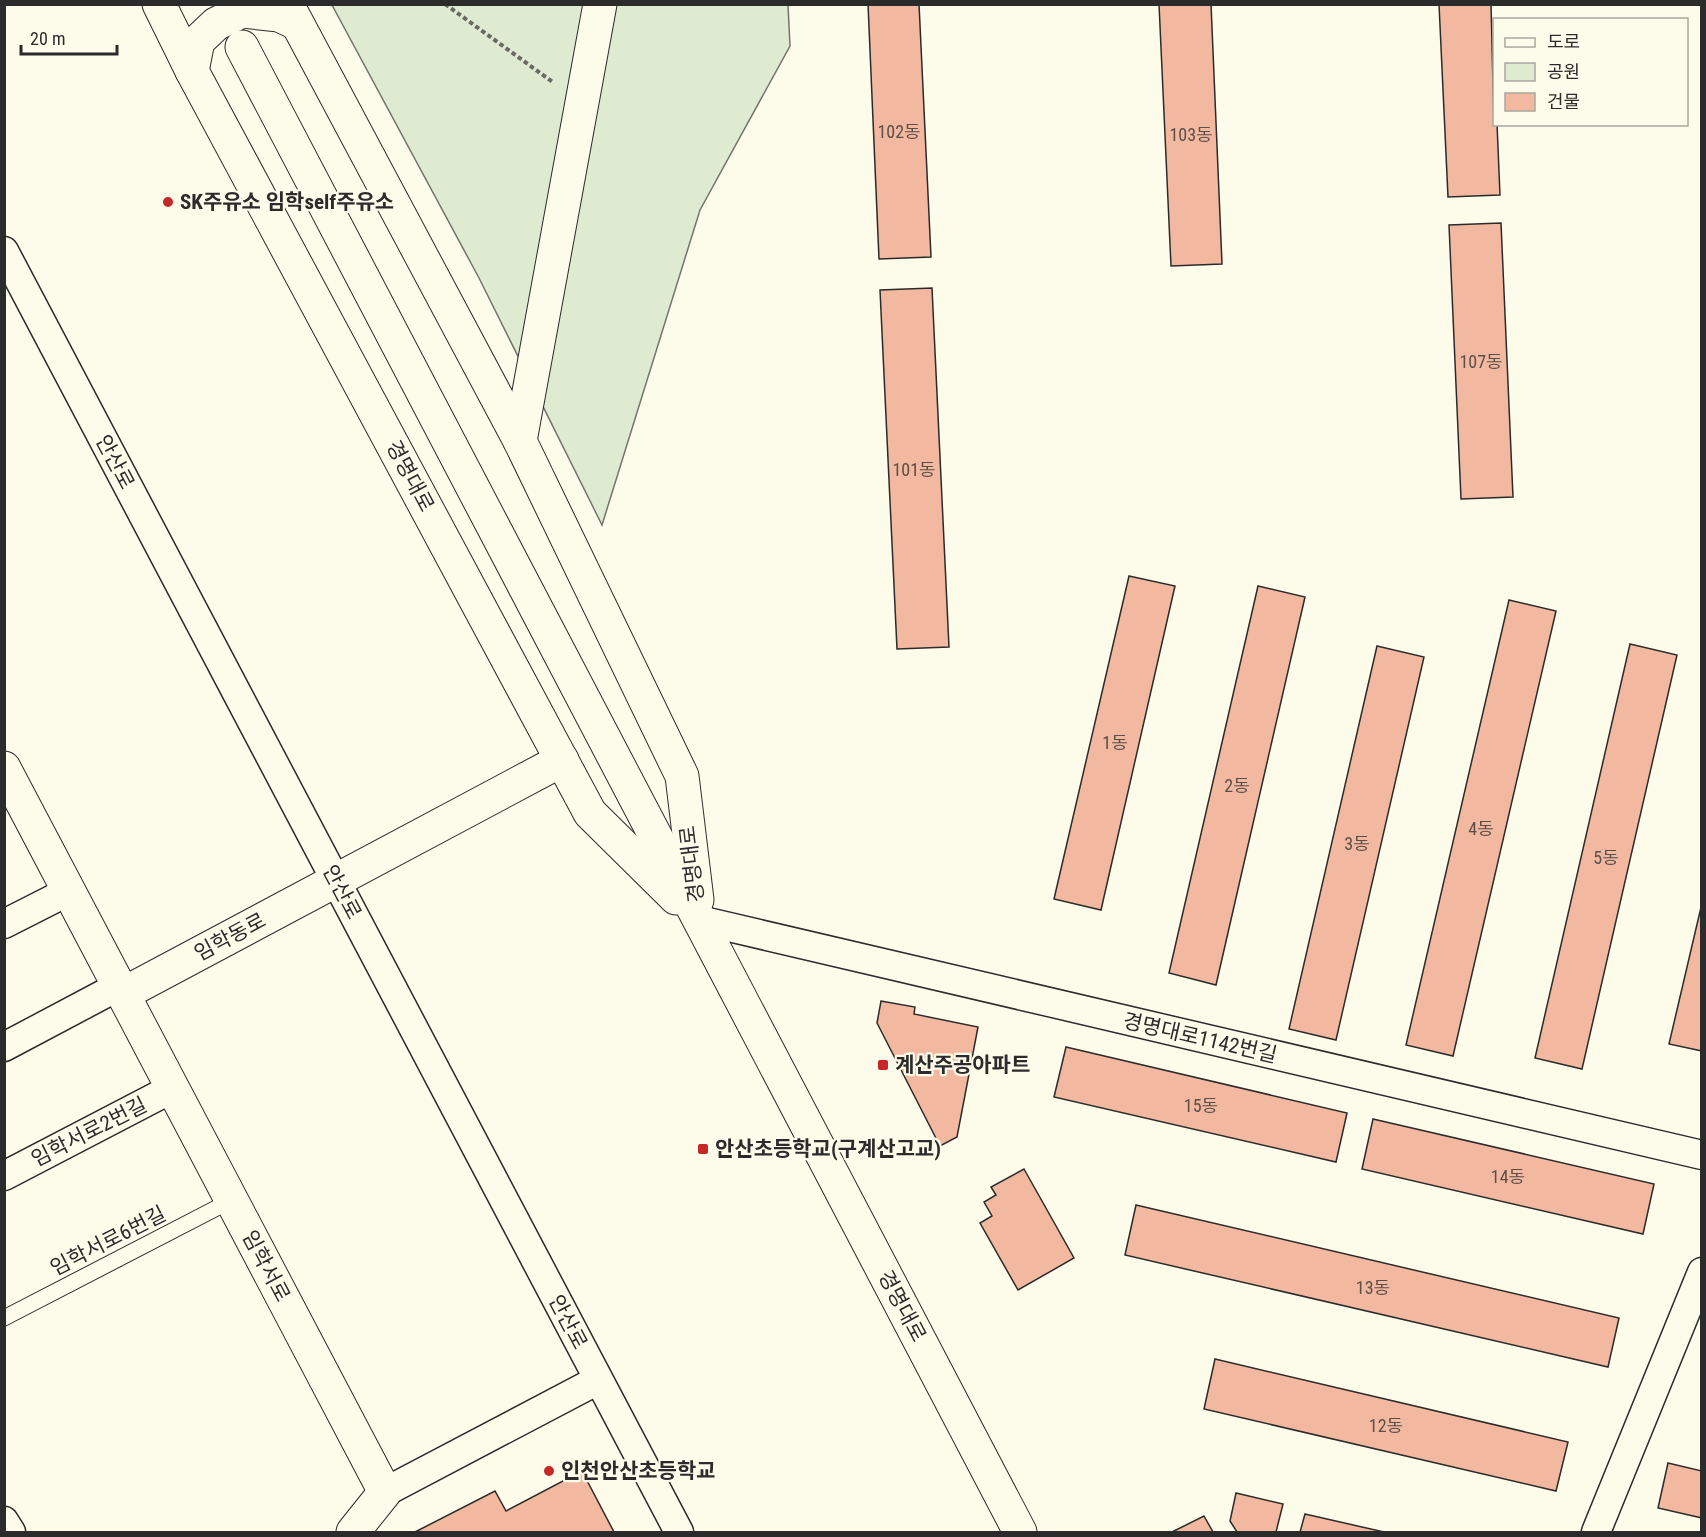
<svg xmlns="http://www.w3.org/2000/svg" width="1706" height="1537" font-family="'Roboto Condensed','Noto Sans KR',sans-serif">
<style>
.green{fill:#deebd1;stroke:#74746e;stroke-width:1.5}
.building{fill:#f2b8a0;stroke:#2b2b2b;stroke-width:1.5}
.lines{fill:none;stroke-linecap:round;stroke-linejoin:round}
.service-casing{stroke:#2b2b2b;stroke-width:17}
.minor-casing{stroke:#2b2b2b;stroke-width:31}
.tertiary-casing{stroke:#2b2b2b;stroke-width:35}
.secondary-casing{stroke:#2b2b2b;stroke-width:35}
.path{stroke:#6a6964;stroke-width:4;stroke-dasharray:4.5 3;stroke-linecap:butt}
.service{stroke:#fdfbea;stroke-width:15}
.minor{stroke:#fdfbea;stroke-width:28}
.tertiary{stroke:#fdfbea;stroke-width:33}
.secondary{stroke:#fdfbea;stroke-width:33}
.poi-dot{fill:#c62828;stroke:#fdfbea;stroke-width:2}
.labels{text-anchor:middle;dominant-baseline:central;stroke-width:4.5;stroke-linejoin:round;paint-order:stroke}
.number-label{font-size:18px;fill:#5d4e48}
.poi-label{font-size:21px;font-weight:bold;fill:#2b2b2b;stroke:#fdfbea;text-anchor:start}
.street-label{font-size:21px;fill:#2b2b2b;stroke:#fdfbea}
</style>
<rect width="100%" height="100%" fill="#fdfbea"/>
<!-- green -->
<polygon class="green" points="332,5 788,5 790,46 700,210 602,525 479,278"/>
<!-- building -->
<g class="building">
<polygon points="868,4 919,4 931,257 879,259"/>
<polygon points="1159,4 1211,4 1222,264 1171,266"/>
<polygon points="1439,4 1491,4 1494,124 1497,124 1500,195 1448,197"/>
<polygon points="1501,223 1513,497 1461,499 1449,225"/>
<polygon points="932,288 949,647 897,649 880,290"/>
<polygon points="1129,576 1175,586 1101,910 1054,899"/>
<polygon points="1258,586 1305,597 1216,985 1169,973"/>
<polygon points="1509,600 1556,611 1453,1056 1406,1045"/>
<polygon points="1630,644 1677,655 1582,1069 1535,1058"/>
<polygon points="1377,646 1424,657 1336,1040 1289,1029"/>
<polygon points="1702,903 1702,1051 1669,1044"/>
<polygon points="881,1001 915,1007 914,1014 978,1027 957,1137 940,1146 877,1023"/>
<polygon points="1066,1047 1347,1113 1336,1162 1054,1097"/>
<polygon points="1373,1119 1654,1184 1643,1234 1362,1169"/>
<polygon points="1024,1169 1074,1258 1018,1290 980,1223 992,1216 984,1202 996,1195 991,1187"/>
<polygon points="1136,1205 1619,1318 1608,1367 1125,1255"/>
<polygon points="1215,1359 1568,1442 1556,1491 1204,1409"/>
<polygon points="1668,1463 1702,1471 1702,1518 1658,1508"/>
<polygon points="582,1471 614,1532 415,1532 495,1491 506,1511"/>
<polygon points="1236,1493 1283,1504 1276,1532 1237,1532 1230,1521"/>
<polygon points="1305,1514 1384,1532 1300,1532"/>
<polygon points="1204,1516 1213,1532 1172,1532"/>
</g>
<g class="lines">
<!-- service casing -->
<g class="service-casing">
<polyline id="service" points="4,1318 232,1200"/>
</g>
<!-- minor casing -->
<g class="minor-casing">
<g id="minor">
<polyline points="4,251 679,1532"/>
<polyline points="699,920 1702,1155"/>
<polyline points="4,924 69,891"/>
<polyline points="4,1047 119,986"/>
<polyline points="4,1176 173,1088"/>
<polyline points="385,1492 598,1380"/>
<polyline points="4,1521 11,1532"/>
<polyline points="1596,1532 1702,1272"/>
</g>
</g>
<!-- tertiary casing -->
<g class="tertiary-casing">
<g id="tertiary">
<polyline points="159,4 192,71 590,813 676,898"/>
<polyline points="287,4 520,441 682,776 697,900"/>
<polyline points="242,47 1020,1532"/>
<polyline points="192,71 198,41 216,24 242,11 279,15 296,23"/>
<polyline points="4,768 123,994 562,760"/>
<polyline points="123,994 385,1492 353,1532"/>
</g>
</g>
<!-- secondary casing -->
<g class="secondary-casing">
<polyline id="secondary" points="520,441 600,4"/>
</g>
<!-- path -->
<polyline class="path" points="445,4 554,83"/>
<!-- service -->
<use href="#service" class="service"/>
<!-- minor -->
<use href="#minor" class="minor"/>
<!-- tertiary -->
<use href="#tertiary" class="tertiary"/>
<!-- secondary -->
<use href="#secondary" class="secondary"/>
</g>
<!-- markers -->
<g class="poi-dot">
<circle cx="168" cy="202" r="6"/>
<rect x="877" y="1059" width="12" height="12" rx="3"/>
<rect x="697" y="1143" width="12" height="12" rx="3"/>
<circle cx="549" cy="1471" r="6"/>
</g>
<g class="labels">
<!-- number labels -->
<g class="number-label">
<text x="899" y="131">102동</text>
<text x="1191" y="134">103동</text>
<text x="1481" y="361">107동</text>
<text x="914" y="469">101동</text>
<text x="1115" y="742">1동</text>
<text x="1237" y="785">2동</text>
<text x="1481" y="828">4동</text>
<text x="1357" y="843">3동</text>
<text x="1606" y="857">5동</text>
<text x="1201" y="1105">15동</text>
<text x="1508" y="1176">14동</text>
<text x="1373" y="1287">13동</text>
<text x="1386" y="1425">12동</text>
</g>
<!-- poi labels -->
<g class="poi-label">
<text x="180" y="202">SK주유소 임학self주유소</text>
<text x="895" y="1065">계산주공아파트</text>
<text x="715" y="1149">안산초등학교(구계산고교)</text>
<text x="561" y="1471">인천안산초등학교</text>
</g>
<!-- street labels -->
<g class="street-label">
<text transform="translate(115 462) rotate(62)">안산로</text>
<text transform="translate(410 476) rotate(62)">경명대로</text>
<text transform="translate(692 864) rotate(-97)">경명대로</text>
<text transform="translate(342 892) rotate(62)">안산로</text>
<text transform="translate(230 937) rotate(-28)">임학동로</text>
<text transform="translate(1200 1038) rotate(13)">경명대로1142번길</text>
<text transform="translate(89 1132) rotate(-27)">임학서로2번길</text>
<text transform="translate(108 1241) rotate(-27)">임학서로6번길</text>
<text transform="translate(266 1266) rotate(62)">임학서로</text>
<text transform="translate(902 1306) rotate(62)">경명대로</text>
<text transform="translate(568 1322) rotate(62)">안산로</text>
</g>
</g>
<!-- border -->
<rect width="1706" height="1537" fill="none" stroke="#2b2b2b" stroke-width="12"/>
<!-- legend -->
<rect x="1493" y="18" width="195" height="108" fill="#fdfbea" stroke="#a9a89e" stroke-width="1.5"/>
<rect x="1505" y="38" width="30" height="9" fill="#fdfbea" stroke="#a9a89e" stroke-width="1.5"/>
<text x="1547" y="48" font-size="18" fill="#2b2b2b">도로</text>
<rect x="1505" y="63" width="30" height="18" fill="#deebd1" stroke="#a9a89e" stroke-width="1.5"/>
<text x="1547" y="78" font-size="18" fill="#2b2b2b">공원</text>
<rect x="1505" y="93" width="30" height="18" fill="#f2b8a0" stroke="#a9a89e" stroke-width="1.5"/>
<text x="1547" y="108" font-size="18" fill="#2b2b2b">건물</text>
<!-- scale -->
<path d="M21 45v9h96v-9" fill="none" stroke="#2b2b2b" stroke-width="3"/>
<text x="30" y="45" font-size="18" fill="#2b2b2b" stroke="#fdfbea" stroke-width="4.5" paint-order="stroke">20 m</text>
</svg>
